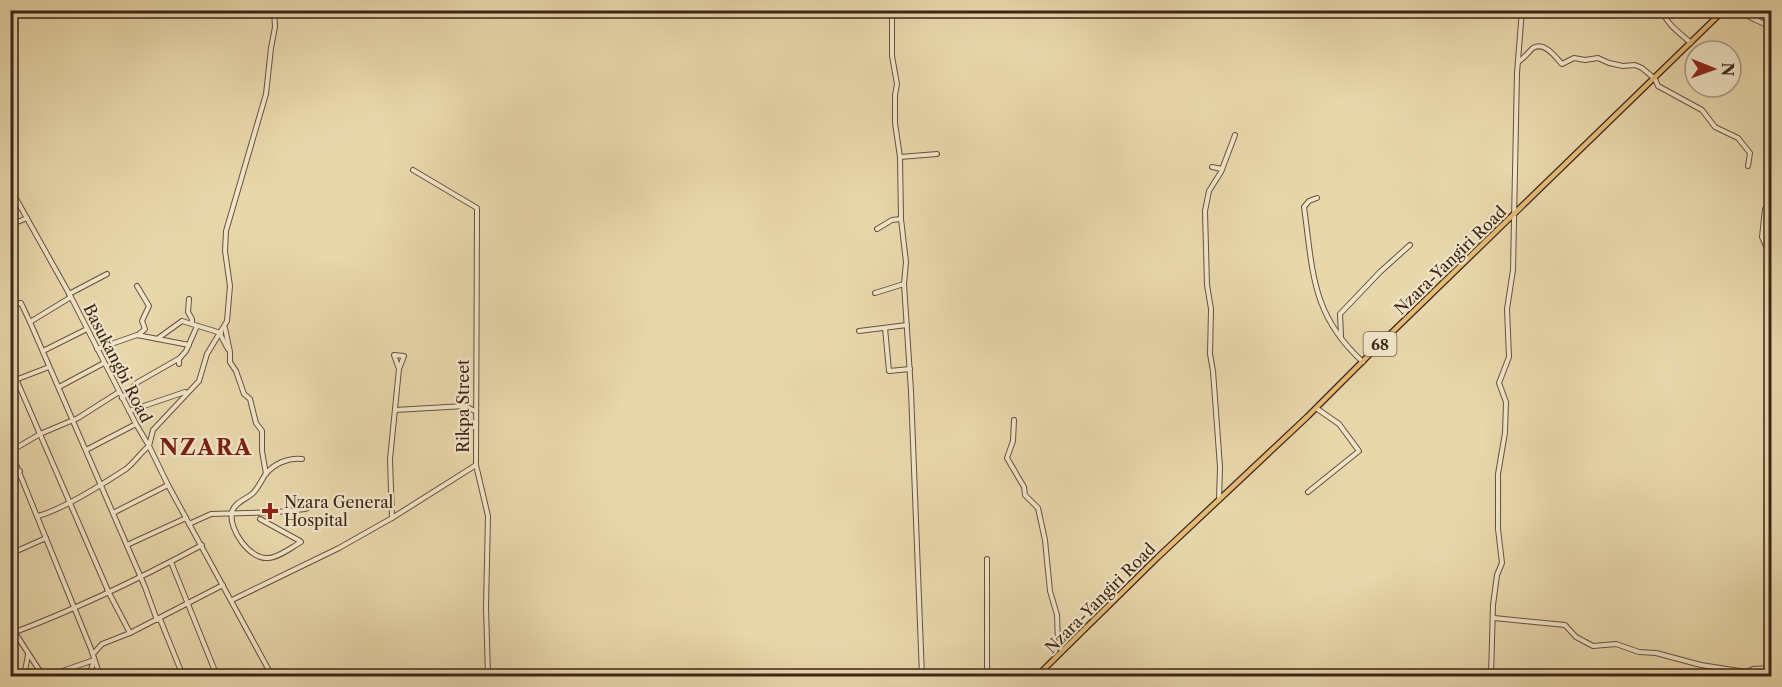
<svg xmlns="http://www.w3.org/2000/svg" width="1782" height="687" font-family="'Libre Caslon Text',serif">
<style>
.lines{fill:none;stroke-linecap:round;stroke-linejoin:round}
.minor-casing{stroke:#67513e;stroke-width:6}
.major-casing{stroke:#3c241a;stroke-width:7}
.minor{stroke:#f0e5c8;stroke-width:4}
.major{stroke:#e4bc76;stroke-width:4.5}
.poi-dot{fill:#8f2418;stroke:#f0e5c8;stroke-width:2}
.labels{text-anchor:middle;dominant-baseline:central;stroke-width:4.5;stroke-linejoin:round;paint-order:stroke}
.shield{fill:#f0e5c8;stroke:#725e4e;stroke-width:1.5}
.shield-label{font-size:15px;font-weight:bold;fill:#3c241a}
.street-label{font-size:16px;fill:#3c241a;stroke:#f0e5c8}
.poi-label{font-size:16px;fill:#3c241a;stroke:#f0e5c8;text-anchor:start}
.district-label{font-size:22px;font-weight:bold;letter-spacing:1.5px;fill:#7a1f14;stroke:#f0e5c8}
</style>
<rect width="100%" height="100%" fill="#e8d7ab"/>
<filter id="stains"><feTurbulence type="fractalNoise" baseFrequency=".00333" numOctaves="4"/><feColorMatrix values="0 0 0 0 .2 0 0 0 0 .09 0 0 0 0 .02 0 0 0 .5 -.17"/></filter>
<radialGradient id="worn" r=".72"><stop offset=".6" stop-color="#630" stop-opacity="0"/><stop offset="1" stop-color="#630" stop-opacity=".3"/></radialGradient>
<g class="lines">
<!-- minor casing -->
<g class="minor-casing">
<g id="minor">
<polyline points="892,10 892,56 897,84 895,95 895,123 900,157 901,219 906,262 904,284 911,391 922,676"/>
<path d="M1662,10C1666,24 1681,34 1691,43"/>
<path d="M1740,10C1745,17 1764,23 1772,27"/>
<path d="M1518,62C1526,57 1529,51 1533,48C1545,41 1556,58 1562,64L1574,58L1585,60L1598,58L1609,63L1623,66L1635,65L1642,68L1655,79L1658,86L1702,110L1715,127L1738,138L1750,153L1748,166"/>
<polyline points="900,157 937,154"/>
<polyline points="1212,167 1222,169"/>
<polyline points="413,170 477,208 476,465 488,516 486,607 488,676"/>
<polyline points="10,188 71,297 136,424 149,446 168,485 272,676"/>
<path d="M1317,198L1309,201L1304,207C1313,271 1311,315 1363,362"/>
<polyline points="1765,209 1762,237 1766,246 1772,243"/>
<polyline points="10,225 27,218"/>
<polyline points="877,229 892,220 901,219"/>
<polyline points="1763,233 1772,234"/>
<polyline points="137,286 149,306 142,321 145,329 138,335"/>
<polyline points="875,293 904,284"/>
<polyline points="69,294 107,274"/>
<polyline points="189,299 188,312 192,319 192,323"/>
<polyline points="10,305 21,303 30,322 145,587 157,620"/>
<polyline points="30,322 71,297"/>
<polyline points="225,328 230,352 230,362 236,371 244,394 250,399 256,423 262,431 262,451 266,474"/>
<polyline points="885,328 889,371 910,369"/>
<polyline points="859,331 907,325"/>
<polyline points="220,334 228,349"/>
<polyline points="1341,336 1340,314 1380,272 1410,245"/>
<polyline points="157,339 182,321 221,333"/>
<polyline points="97,349 137,335 189,345"/>
<polyline points="43,351 87,329"/>
<polyline points="179,364 179,359 186,351 197,326"/>
<polyline points="10,365 109,593 130,633"/>
<polyline points="10,382 49,367"/>
<polyline points="59,387 104,363"/>
<polyline points="122,398 138,382 180,358"/>
<polyline points="395,410 465,406 475,411"/>
<polyline points="129,411 185,392"/>
<polyline points="1014,420 1013,441 1007,458 1024,487 1025,495 1038,508 1045,540 1050,591 1057,615 1058,643 1062,651"/>
<polyline points="10,450 91,649 100,676"/>
<polyline points="86,450 136,424"/>
<polyline points="11,451 40,434 78,418 119,392"/>
<polyline points="10,475 20,471"/>
<polyline points="1308,492 1359,451 1339,424 1316,408"/>
<polyline points="1219,500 1220,467 1213,371 1210,354 1211,309 1207,285 1205,211 1209,191 1221,172 1235,135"/>
<polyline points="113,513 168,485"/>
<path d="M38,516C64,509 103,484 126,469C135,462 140,453 149,446L153,430L199,381L207,354L227,321L230,286L225,251L226,231L266,94L271,48L275,27L274,10"/>
<polyline points="392,518 390,459 399,369 404,356 394,355 399,369"/>
<polyline points="260,519 300,541"/>
<polyline points="189,524 211,514 277,512 305,509 316,504"/>
<path d="M301,542C292,547 278,558 268,558C250,560 228,529 232,512C234,503 246,499 252,494C258,489 261,481 265,475C273,464 289,457 302,459"/>
<polyline points="127,545 186,518"/>
<polyline points="10,554 46,538"/>
<polyline points="987,559 987,676"/>
<polyline points="171,562 217,676"/>
<polyline points="232,600 339,548 392,518 476,465"/>
<polyline points="1494,618 1565,625 1576,637 1593,646 1616,644 1639,652 1656,653 1701,665 1746,672 1753,669 1772,668"/>
<polyline points="160,619 183,676"/>
<polyline points="10,625 43,676"/>
<path d="M10,634C77,609 139,579 202,545"/>
<polyline points="93,654 102,644 130,633 223,585"/>
<polyline points="24,676 28,655"/>
<polyline points="48,676 94,660"/>
<polyline points="89,676 94,660"/>
<polyline points="1491,676 1493,605 1497,575 1502,563 1498,529 1498,474 1505,433 1506,402 1499,383 1509,357 1507,309 1513,270 1517,73 1522,10"/>
</g>
</g>
<!-- major casing -->
<g class="major-casing">
<polyline id="major" points="1037,676 1158,557 1307,417 1380,344 1724,10"/>
</g>
<!-- minor -->
<use href="#minor" class="minor"/>
<!-- major -->
<use href="#major" class="major"/>
</g>
<!-- markers -->
<path class="poi-dot" d="M267 502h6v6h6v6h-6v6h-6v-6h-6v-6h6z"/>
<g class="labels">
<!-- shield labels -->
<rect class="shield" x="1363.5" y="332" width="33" height="24" rx="4.5"/>
<g class="shield-label">
<text x="1380" y="344">68</text>
</g>
<!-- street labels -->
<g class="street-label">
<text transform="translate(1450 260) rotate(-44)">Nzara-Yangiri Road</text>
<text transform="translate(118 363) rotate(63)">Basukangbi Road</text>
<text transform="translate(463 406) rotate(-90)">Rikpa Street</text>
<text transform="translate(1100 598) rotate(-45)">Nzara-Yangiri Road</text>
</g>
<!-- poi labels -->
<g class="poi-label">
<text x="284" y="502">Nzara General<tspan x="284" dy="18">Hospital</tspan></text>
</g>
<!-- district labels -->
<g class="district-label">
<text x="206" y="447">NZARA</text>
</g>
</g>
<!-- margin -->
<rect width="1782" height="687" fill="none" stroke="#e8d7ab" stroke-width="36"/>
<rect x="12" y="12" width="1758" height="663" fill="none" stroke="#3c241a" stroke-width="3"/>
<rect x="18" y="18" width="1746" height="651" fill="none" stroke="#3c241a" stroke-width="1.5"/>
<!-- north arrow -->
<g transform="translate(1713 69) rotate(91)"><circle r="28" fill="#f0e5c8" stroke="#a89882" stroke-width="1.5"/>
<path d="M0-4.5L10 22L0 15L-10 22Z" fill="#8f2418"/>
<text y="-9" font-size="16" font-weight="bold" text-anchor="middle" fill="#3c241a">N</text>
</g>
<rect width="100%" height="100%" filter="url(#stains)"/>
<rect width="100%" height="100%" fill="url(#worn)"/>
</svg>
